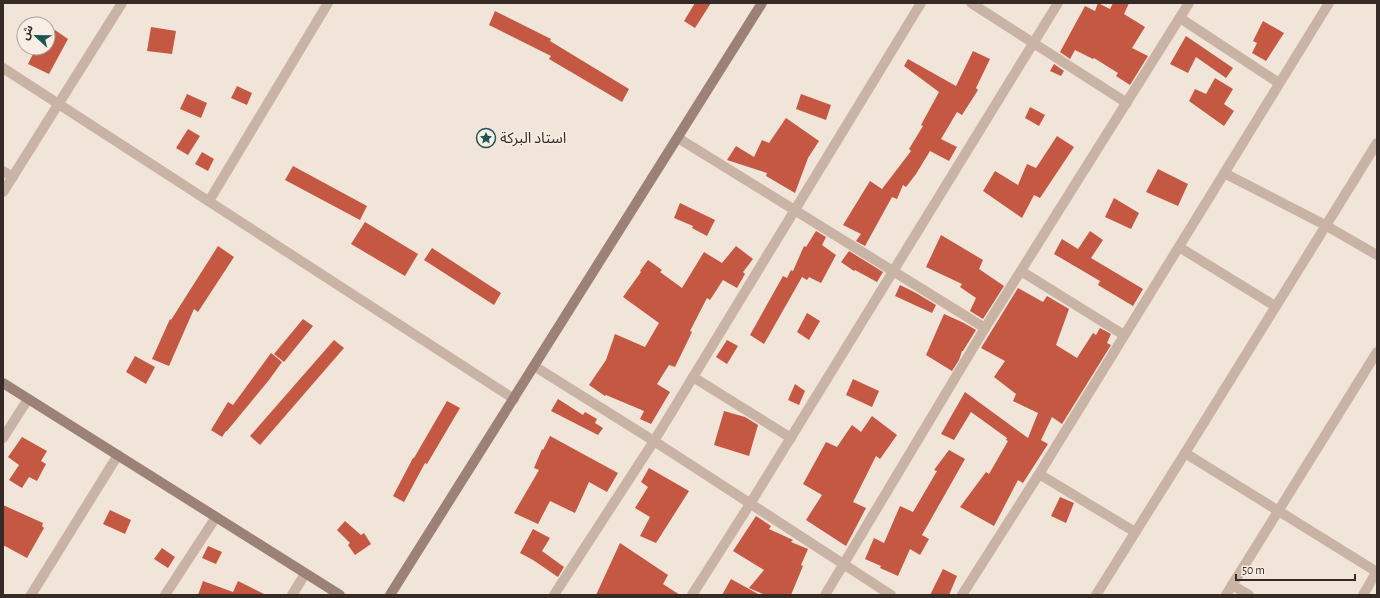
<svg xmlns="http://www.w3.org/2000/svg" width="1380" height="598" font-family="'Alegreya Sans','Noto Sans Arabic',sans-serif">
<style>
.building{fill:#c55843}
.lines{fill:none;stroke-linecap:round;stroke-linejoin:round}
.street{stroke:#c9b3a5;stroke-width:10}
.secondary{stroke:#9c8177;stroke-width:10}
.labels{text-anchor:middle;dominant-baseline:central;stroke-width:3;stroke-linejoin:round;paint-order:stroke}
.poi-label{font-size:15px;fill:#352a26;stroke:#f9eee5;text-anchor:start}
</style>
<rect width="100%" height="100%" fill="#f1e4d9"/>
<!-- building -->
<g class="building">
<polygon points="695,3 711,3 695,28 684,21"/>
<polygon points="1098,3 1110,9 1113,3 1129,3 1124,14 1145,27 1132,48 1148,56 1130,85 1116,76 1118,73 1094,58 1093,59 1075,50 1070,59 1060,52 1085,6 1095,11"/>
<polygon points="495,11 551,39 550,41 629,89 622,102 549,59 551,56 489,25"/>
<polygon points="1263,21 1284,33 1266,61 1252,53 1257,43 1253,41"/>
<polygon points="151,27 176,31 172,54 147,51"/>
<polygon points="55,30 68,39 49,74 28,64 36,48 48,48 48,40"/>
<polygon points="1186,36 1233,68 1226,78 1196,57 1188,73 1170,64"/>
<polygon points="973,51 990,59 976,88 978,90 962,115 957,112 941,139 957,147 949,161 930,151 916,174 906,187 903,185 897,199 892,197 865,246 856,241 861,234 843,225 870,181 882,189 911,151 909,149 923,126 921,125 939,92 904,66 908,59 956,86"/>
<polygon points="1054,64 1064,71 1061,76 1050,71"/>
<polygon points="1215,78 1233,89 1224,104 1234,111 1224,126 1189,101 1195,89 1206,94"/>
<polygon points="237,86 252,93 247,105 231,98"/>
<polygon points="187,94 207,103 201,118 180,109"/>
<polygon points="801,94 831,105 826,120 796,109"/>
<polygon points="1030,107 1045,115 1039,126 1025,118"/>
<polygon points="786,118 819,141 808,158 795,193 766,176 767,173 727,160 736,146 754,157 762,140 769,143"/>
<polygon points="188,129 200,136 188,155 176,148"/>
<polygon points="1057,136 1074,147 1040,198 1034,195 1022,218 983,191 995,171 1018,185 1027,164 1036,168"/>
<polygon points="202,152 214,159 208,171 195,164"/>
<polygon points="293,166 367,206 360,220 285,180"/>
<polygon points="1158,169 1188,184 1178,206 1146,192"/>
<polygon points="1114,198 1139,213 1131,229 1105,217"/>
<polygon points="680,203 715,220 707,236 692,228 693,226 674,218"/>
<polygon points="365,222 418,254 405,276 351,244"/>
<polygon points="816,231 826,237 822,245 836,255 821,283 809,277 807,280 802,277 764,344 750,335 783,276 787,278 791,270 793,271 804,246 806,247"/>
<polygon points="1090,231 1103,240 1091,258 1143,289 1133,306 1098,285 1100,281 1054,254 1062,239 1078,249"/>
<polygon points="941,235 983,260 979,269 1004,286 983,319 970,311 976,298 960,287 962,284 926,267"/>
<polygon points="218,246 234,257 198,312 194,309 169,366 152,359 170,319 171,320"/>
<polygon points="736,246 753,259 743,272 745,274 737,288 723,280 710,300 707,298 690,331 692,332 675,367 669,365 657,384 670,392 651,424 640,419 644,411 606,395 605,396 589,385 606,360 615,334 645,347 659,323 623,297 641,272 640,271 648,260 662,270 660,272 682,288 704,252 722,263"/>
<polygon points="432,248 501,293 494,305 424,260"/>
<polygon points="849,251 883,272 877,282 855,270 854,271 841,262"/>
<polygon points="900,285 916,293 936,305 932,313 895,296"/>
<polygon points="1018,288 1043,302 1047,296 1069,309 1056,345 1077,358 1093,333 1096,335 1100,328 1111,334 1107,343 1111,345 1062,424 1052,417 1041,440 1048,444 1023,483 1018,480 994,526 960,507 986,472 989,474 1008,441 1006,440 1007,438 971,412 954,440 941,434 965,392 1028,438 1038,413 1013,401 1016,394 994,377 1005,361 981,348"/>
<polygon points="807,313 820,321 809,340 797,332"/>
<polygon points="944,314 964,323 976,330 963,351 962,351 959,360 952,371 926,355"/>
<polygon points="303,319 313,326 284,362 274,354"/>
<polygon points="334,340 344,348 260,445 250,436"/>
<polygon points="727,340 738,346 727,364 716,357"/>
<polygon points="271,353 282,362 269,380 227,431 226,431 222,437 211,430 228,402 233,405"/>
<polygon points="135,356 155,367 146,384 126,372"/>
<polygon points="853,379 879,391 872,407 846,395"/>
<polygon points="795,384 805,391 799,405 788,400"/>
<polygon points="558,399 583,415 585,412 597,419 595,423 603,428 598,435 551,411"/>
<polygon points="447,401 460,408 427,464 425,463 404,502 393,496 413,458 414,458"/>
<polygon points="724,411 745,417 758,425 749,456 714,445"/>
<polygon points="872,416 897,435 880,459 876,456 853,502 866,508 846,546 806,520 822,495 803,484 826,442 837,447 852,425 861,432"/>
<polygon points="550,436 618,473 607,492 589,482 575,513 550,501 538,524 514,513 539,470 534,468 542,449 543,450"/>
<polygon points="22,437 47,451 41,461 46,464 37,481 29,477 22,488 9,480 19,465 8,457"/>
<polygon points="949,450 965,459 922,535 929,539 920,555 910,549 898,576 880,568 881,566 865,559 874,538 884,543 900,506 913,512 937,471 934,470"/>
<polygon points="649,468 689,491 656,543 640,536 650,517 635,508 648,487 641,482"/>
<polygon points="1060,497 1074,503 1066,523 1051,516"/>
<polygon points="3,505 43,523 42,526 44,528 27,558 3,545"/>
<polygon points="110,510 131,520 125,534 103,524"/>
<polygon points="756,516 771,526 769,529 793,540 791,542 808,549 801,565 803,566 791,595 765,595 749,588 764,570 733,551"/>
<polygon points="345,521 361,535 364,533 371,544 355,555 348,545 350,543 337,530"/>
<polygon points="533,529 550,538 542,551 564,567 558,577 533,560 520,553"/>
<polygon points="620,543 668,575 663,584 680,595 596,595"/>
<polygon points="208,546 222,552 216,564 202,558"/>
<polygon points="162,548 175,557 168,568 154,559"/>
<polygon points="943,569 957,576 949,595 930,595"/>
<polygon points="731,579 760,595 722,595"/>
<polygon points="203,581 233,592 238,581 266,595 198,595"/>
</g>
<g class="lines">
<!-- street -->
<g class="street">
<polyline points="971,3 1127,103"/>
<polyline points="1180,18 1279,83"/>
<polyline points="3,68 514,399"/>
<polyline points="678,138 985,328"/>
<polyline points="3,171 13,177"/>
<polyline points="1224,173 1325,225 1377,255"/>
<polyline points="3,192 122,3"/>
<polyline points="209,201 328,3"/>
<polyline points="1179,247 1275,306"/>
<polyline points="1021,271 1124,335"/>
<polyline points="534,366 654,441 891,595"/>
<polyline points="693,377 791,438"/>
<polyline points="3,438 28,399"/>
<polyline points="1185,453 1377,572"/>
<polyline points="1039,474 1135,532"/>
<polyline points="1232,585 1249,595"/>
<polyline points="31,595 118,455"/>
<polyline points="165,595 216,517"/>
<polyline points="292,595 305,574"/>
<polyline points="554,595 654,441 921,3"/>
<polyline points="692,595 750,504 1058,3"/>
<polyline points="825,595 985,328 1189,3"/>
<polyline points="962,595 1039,474 1329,3"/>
<polyline points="1096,595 1185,453 1377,143"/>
<polyline points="1226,595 1377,352"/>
<polyline points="1363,595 1377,571"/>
</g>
<!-- secondary -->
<g class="secondary">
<polyline points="3,383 340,595"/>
<polyline points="390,595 762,3"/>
</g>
</g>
<!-- icons -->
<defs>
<g id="sight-ring" transform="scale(1)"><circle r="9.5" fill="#f9eee5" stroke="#1c5655" stroke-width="1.5"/><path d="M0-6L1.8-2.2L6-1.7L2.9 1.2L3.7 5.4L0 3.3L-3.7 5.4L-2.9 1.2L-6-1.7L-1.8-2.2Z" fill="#1c5655"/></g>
</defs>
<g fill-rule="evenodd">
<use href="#sight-ring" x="486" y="138"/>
</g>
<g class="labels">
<!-- poi labels -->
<g class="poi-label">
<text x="500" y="138">استاد البركة</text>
</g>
</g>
<!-- border -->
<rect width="1380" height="598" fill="none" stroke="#352a26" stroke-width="8"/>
<!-- north arrow -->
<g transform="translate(36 36) rotate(292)"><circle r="19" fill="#f9eee5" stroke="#aba099"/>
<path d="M0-3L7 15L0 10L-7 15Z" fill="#1c5655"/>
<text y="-6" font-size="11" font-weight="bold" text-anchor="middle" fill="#352a26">ش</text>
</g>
<!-- scale -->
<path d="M1236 574v6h119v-6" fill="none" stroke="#352a26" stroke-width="2"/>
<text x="1242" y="574" font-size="12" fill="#352a26" stroke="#f9eee5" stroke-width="3" paint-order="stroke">50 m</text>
</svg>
